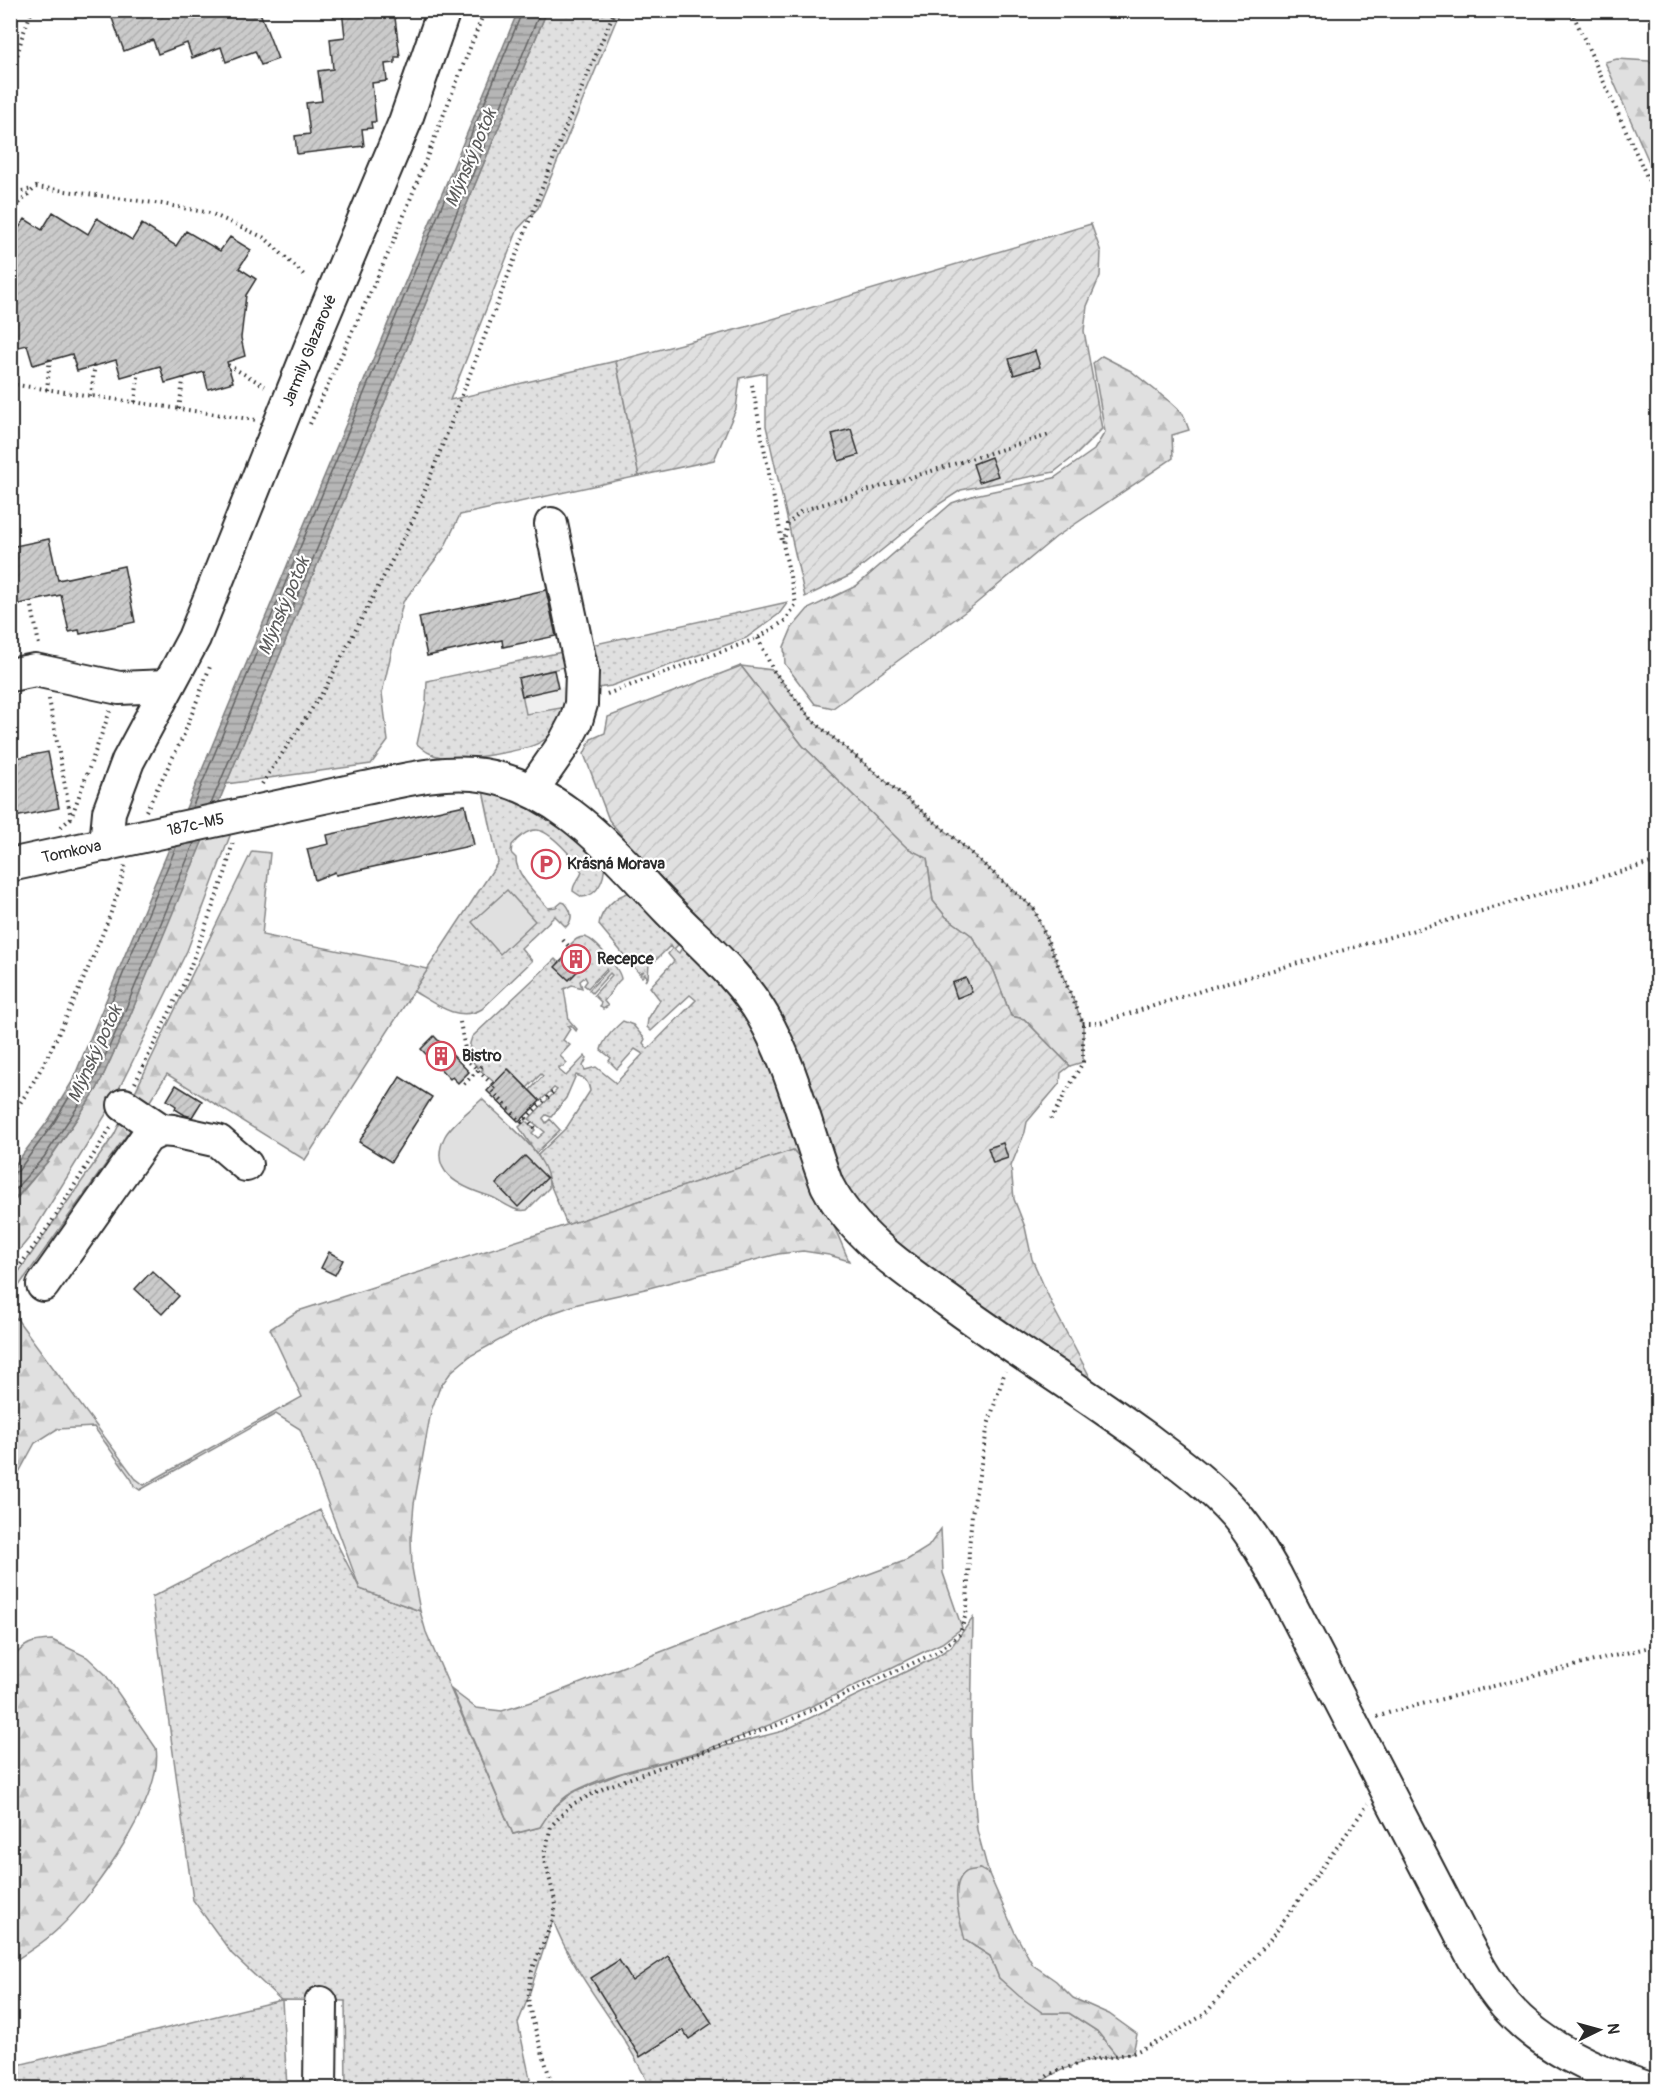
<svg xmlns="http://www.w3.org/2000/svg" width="1668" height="2099" font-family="Pangolin,sans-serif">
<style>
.built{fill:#efefef}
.grass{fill:url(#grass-dots);stroke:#868686;stroke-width:1.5}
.forest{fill:url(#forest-firs);stroke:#868686;stroke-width:1.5}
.park{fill:#e0e0e0;stroke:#868686;stroke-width:1.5}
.garden{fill:url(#garden-furrows);stroke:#868686;stroke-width:1.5}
.water{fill:url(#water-rules);stroke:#7e7e7e;stroke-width:1.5}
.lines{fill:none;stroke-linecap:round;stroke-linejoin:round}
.shore{stroke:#636363;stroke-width:1.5}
.building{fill:url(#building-hatch);stroke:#2b2b2b;stroke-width:1.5}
.minor-casing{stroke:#2b2b2b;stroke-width:36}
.path{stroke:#2b2b2b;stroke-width:4;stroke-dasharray:1.5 4.5;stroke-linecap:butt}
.minor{stroke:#fff;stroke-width:32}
.labels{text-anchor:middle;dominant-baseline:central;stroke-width:4.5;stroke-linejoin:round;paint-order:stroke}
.street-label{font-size:16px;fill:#2b2b2b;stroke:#fff}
.poi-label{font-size:16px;font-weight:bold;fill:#2b2b2b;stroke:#fff;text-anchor:start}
.water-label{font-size:18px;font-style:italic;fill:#5c5c5c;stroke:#fff}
</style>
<defs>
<pattern id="grass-dots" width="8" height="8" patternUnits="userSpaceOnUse" patternTransform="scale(1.5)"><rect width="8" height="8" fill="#e0e0e0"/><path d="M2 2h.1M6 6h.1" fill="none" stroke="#c0c0c0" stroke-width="1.8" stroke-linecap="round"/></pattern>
<pattern id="forest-firs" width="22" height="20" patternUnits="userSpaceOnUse" patternTransform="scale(1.5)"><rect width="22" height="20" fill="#e0e0e0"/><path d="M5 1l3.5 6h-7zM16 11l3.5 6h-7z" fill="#c0c0c0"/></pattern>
<pattern id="garden-furrows" width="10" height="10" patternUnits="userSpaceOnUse" patternTransform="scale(1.5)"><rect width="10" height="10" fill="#e0e0e0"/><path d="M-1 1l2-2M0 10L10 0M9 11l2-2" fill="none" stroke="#c0c0c0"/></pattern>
<pattern id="water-rules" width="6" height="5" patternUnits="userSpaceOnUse" patternTransform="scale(1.5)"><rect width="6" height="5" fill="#b6b6b6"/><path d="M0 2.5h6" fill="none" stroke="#949494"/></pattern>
<pattern id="building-hatch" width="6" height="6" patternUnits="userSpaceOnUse" patternTransform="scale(1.5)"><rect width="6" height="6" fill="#cbcbcb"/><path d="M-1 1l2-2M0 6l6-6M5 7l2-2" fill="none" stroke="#aeaeae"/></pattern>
</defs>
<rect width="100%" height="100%" fill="#fff"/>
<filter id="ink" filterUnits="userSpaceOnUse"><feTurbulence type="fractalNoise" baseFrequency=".0167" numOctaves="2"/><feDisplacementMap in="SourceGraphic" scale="12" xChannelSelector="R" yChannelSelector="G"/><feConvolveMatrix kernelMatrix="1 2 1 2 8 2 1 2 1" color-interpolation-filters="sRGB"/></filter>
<g filter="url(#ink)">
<!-- built -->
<polygon class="built" points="563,687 567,707 526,714 522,696"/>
<!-- grass -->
<g class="grass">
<polygon points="547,11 620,11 538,208 518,229 450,400 616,361 639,476 460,515 444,548 403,602 382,693 388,741 371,764 226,784"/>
<polygon points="788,602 779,614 746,638 611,686 598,688 591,645"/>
<path d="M562,652L564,667L519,678L526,714L567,707C561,721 557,731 544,740C529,751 459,762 441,757C430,755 425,751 417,744L426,703L427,681Z"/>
<path d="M482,786L532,803L604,861C606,876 599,896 582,897L573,891C573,882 580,880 582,872C576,860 550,830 536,830C527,830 517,839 512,845L511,853L516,858C515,874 538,896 548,908L556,907L562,902L565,903C572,911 574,919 566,927L555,916L521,948L532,961L482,1009C458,1023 434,1003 413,991L498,862Z"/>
<path d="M631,892L678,935L674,940L678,945L674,949L679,953L682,948L689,955H698L751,1016L809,1168L793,1150L567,1225L538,1155L567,1127L590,1091C589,1083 585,1077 576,1075L566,1098L551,1117L546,1115L543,1118L546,1123L550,1119L560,1130L536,1153L519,1127L526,1121L535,1130L532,1133L538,1138L545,1132L529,1119L557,1090L554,1088L540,1101L530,1090L543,1076L541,1074L527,1088L509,1069L495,1083L481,1071L483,1069L480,1066L478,1068C469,1059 467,1049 472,1037L555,959L559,963L556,967L569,980L588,960L571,944C575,940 578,937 584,937C594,938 620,969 621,979C613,986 611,994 604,1001L608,1006L603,1009L600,1006L601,1002L594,995L612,975L610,973L592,993L589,990L607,971L606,969L588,988L584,985L587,981L585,977L580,981L582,988L572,985L564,989L569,1020L577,1029L576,1031L571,1025L568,1026L570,1029L563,1040L570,1045L560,1056L567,1063L563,1067H559V1070L566,1076L585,1056L587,1058L583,1066L585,1070L596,1067L616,1083L643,1054L635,1049L617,1069L609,1061L611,1058L601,1050C603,1040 615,1028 623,1021L633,1025L645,1039L643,1043L648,1049L696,1000L690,995L651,1031L647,1027L648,1019L660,1000L650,987L674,961L668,954L672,949L670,946L652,964L649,963L648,978L645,981L647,977L645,974L642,977L640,975L644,971L639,973L599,925C600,911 616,895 631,892Z"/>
<path d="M320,1510L360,1589L420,1611L426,1632L513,1834L540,1827L549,1812L573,1792L622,1773L783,1731L934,1658L951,1647L973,1618L971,1734L974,1790L977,1830L989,1874L980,1869L965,1940L990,1956L999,1978L1043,2013H1069L1097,2031L1117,2056C1082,2061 1061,2066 1033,2088H650C625,2029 575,1980 553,1920L528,1998L518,2023L532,2088H346L345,2001L282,2000L287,2088H11L10,2067L281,2000L232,1954L193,1900L152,1597Z"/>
</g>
<!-- forest -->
<g class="forest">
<polygon points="1617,59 1649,61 1657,69 1657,180 1605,62"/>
<polygon points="1102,356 1131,371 1170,402 1183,414 1189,430 1172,435 1173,458 1056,537 973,606 833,708 815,704 785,664 784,647 792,628 808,609 856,586 952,503 975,495 1054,478 1094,450 1105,432 1093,363"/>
<polygon points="741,666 773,670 813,721 953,837 1034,909 1083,1023 1083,1062 1070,1066 1024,1019 1011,1016 994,971 971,935 946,917 933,901 927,859 907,848 803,746"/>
<polygon points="231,833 187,951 108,1111 30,1237 11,1260 11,1205 49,1160 97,1089 125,1028 202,839"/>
<polygon points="252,851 270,853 262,935 428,969 305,1160 167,1074 143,1112 11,1297 11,1283 114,1135"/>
<polygon points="793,1150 809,1168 849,1261 829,1255 803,1251 778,1254 645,1289 578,1304 544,1316 470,1356 452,1371 440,1387 431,1411 414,1504 411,1538 412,1568 420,1611 360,1589 300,1429 276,1414 140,1490 134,1486 132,1480 94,1427 57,1429 35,1443 11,1487 11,1311 135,1478 144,1485 302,1397 270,1329 298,1311 548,1231"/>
<path d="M941,1529L943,1573L962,1628L942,1643C867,1679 792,1719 713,1747C669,1762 621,1769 579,1789C561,1797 550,1811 540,1827L513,1834L452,1690L476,1708L502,1711L537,1700L725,1627L907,1560L928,1547Z"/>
<path d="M52,1640L87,1657L105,1674L156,1748C164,1797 94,1895 59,1928C45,1942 27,1953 11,1963V1660C25,1643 30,1641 52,1640Z"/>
<path d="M980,1869L989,1874L1015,1933L1033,1965L1056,1981L1073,1998L1109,2014L1137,2034L1133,2053L1117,2056L1097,2031L1069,2013H1043L1019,1996L999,1978L990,1956L965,1940C961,1925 948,1883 966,1872C969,1870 976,1870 980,1869Z"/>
</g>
<!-- park -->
<g class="park">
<polygon points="507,890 535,921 500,954 472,922"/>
<path d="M482,1099C504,1121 551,1155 549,1188L527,1210C513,1213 503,1201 489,1196C460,1187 427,1172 445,1136C453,1122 471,1110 482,1099Z"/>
</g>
<!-- garden -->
<g class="garden">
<polygon points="1091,224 1101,252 1100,276 1087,306 1084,331 1102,429 1076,455 1054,472 961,490 936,506 851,575 805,597 766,426 766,373 740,378 736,409 714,460 639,476 616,361 746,327"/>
<polygon points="741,666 803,746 907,848 927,858 933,901 946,917 971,935 994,971 1011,1016 1024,1019 1070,1066 1061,1073 1060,1083 1027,1122 1025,1132 1011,1166 1014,1199 1025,1227 1032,1259 1055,1311 1098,1392 885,1238 842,1189 679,896 637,854 609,820 584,754 591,739 605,733 608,717"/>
</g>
<!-- water -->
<polygon class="water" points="518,11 547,11 125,1028 97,1089 48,1161 11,1204 11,1170 48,1121 72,1082"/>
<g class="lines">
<!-- shore -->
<g class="shore">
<polyline points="211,804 541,10"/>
<polyline points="192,808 523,10"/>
<polyline points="10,1174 18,1171 53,1124 77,1084 176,847"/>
<polyline points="10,1195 44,1157 91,1087 119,1025 194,843"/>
</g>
</g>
<!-- building -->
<g class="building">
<polygon points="109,10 259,10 278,59 261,65 255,51 226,62 221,47 192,58 187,43 158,54 153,40 124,51"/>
<polygon points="342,10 394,10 400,57 395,57 395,63 385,64 387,81 372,83 376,122 371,122 372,128 362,129 364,146 297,154 295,136 310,134 306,103 322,101 318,71 333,69 330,39 345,37"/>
<polygon points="53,212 88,234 97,218 132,240 142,224 176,246 186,231 220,251 230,237 251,250 239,268 256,279 246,295 241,338 245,356 227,362 233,382 208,389 204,372 165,383 160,366 121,377 116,360 77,371 72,354 33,365 27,345 10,349 10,241 25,219 42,230"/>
<polygon points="1035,351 1040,367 1014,375 1009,359"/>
<polygon points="851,429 859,455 839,461 832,434"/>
<polygon points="991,457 998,476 979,482 973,464"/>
<polygon points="49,539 58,580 124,566 135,622 80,634 79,630 69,632 61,595 10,606 10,547"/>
<polygon points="546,590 556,636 503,647 502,640 427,656 419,617"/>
<polygon points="554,670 558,688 522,696 518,678"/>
<polygon points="48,752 59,808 10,818 10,759"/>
<polygon points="465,805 474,845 336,875 335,872 315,880 307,849 329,844 327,835"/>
<polygon points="575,947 588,960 569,980 555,967"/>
<polygon points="966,978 972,992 957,998 952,983"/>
<polygon points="434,1036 469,1072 458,1083 452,1077 450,1079 421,1049"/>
<polygon points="508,1069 540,1101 519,1122 487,1091"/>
<polygon points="400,1077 432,1097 391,1162 359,1142"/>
<polygon points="176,1085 202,1101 192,1117 185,1115 175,1109 176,1106 167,1100"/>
<polygon points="1003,1143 1008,1158 993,1163 988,1148"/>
<polygon points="525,1156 547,1178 518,1207 496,1184"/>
<polygon points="329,1252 343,1260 335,1275 321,1268"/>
<polygon points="152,1271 179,1296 162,1314 135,1289"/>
<polygon points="668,1956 712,2023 689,2039 683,2030 640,2057 591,1978 619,1960 632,1981"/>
</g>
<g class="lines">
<!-- minor casing -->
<g class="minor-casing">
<g id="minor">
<polyline points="10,675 35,670 119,688 167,686"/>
<polyline points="532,790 564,744 576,721 581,704 582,672 551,524"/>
<path id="s1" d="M106,845L109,812L128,761L194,638L319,326L405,122L444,10"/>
<path id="s2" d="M10,865L365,788C401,781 437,771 473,774C558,782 614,854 669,911C701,944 740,976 763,1016C793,1068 806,1130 827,1185C853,1235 903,1269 948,1301C1011,1348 1079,1389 1143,1436C1175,1460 1209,1484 1236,1515C1252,1534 1264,1555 1276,1576L1458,1928C1472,1955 1486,1983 1506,2006C1543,2048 1595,2071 1647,2088"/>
<polyline points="124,1105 161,1130"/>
<polyline points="43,1285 147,1137 161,1130 173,1131 218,1141 246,1165"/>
<polyline points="320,2088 321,2003"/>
</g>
</g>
<!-- path -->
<g class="path">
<polyline points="1571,10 1658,201"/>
<polyline points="10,84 22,37 32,10"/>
<polyline points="10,193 33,189"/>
<polyline points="10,212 36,187 162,204 210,213 265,238 305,276"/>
<polyline points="228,365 265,386"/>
<polyline points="10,384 256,420"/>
<polyline points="752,385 782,541"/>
<polyline points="47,390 50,357"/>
<polyline points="91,396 95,362"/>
<polyline points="135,402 139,369"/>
<polyline points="179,409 184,374"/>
<polyline points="310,424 393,243 485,10"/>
<polyline points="31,601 39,645"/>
<polyline points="758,638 773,670 813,721 953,837 1034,909 1083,1023 1083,1062 1051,1119"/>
<polyline points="607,694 758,638 786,620 796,604 783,544 788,524 801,511 1052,434"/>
<polyline points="49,699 71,818"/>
<polyline points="262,784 325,689 415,516 570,116 615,10"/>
<polyline points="146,811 183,737 211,664"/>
<polyline points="61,827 71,818 110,711"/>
<polyline points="563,940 572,950"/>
<polyline points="460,1022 467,1060 493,1085 495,1087 491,1090 522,1122 555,1090"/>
<polyline points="1083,1023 1100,1023 1210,988 1658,861"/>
<polyline points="135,1083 185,981 226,871 233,841"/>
<polyline points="464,1084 484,1064"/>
<path d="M10,1117C42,1075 62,1026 84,978C99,942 117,904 125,865"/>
<polyline points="526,1118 536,1129"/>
<polyline points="10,1279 49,1226 111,1127"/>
<polyline points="1377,1717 1394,1711 1658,1645"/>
<polyline points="553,2088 531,2015 528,1998 531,1973 553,1919 556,1905 544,1856 551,1826 571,1805 606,1787 788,1721 937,1652 960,1634 967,1610 969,1549 972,1514 988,1425 1005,1371"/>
<polyline points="1033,2088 1050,2074 1085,2061 1133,2053 1166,2038 1205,2014 1270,1940 1368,1804"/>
</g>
<!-- minor -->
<use href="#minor" class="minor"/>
</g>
</g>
<!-- icons -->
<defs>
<g id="parking-ring" transform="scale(1.5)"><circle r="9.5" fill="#fff" stroke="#d1495b" stroke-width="1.5"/><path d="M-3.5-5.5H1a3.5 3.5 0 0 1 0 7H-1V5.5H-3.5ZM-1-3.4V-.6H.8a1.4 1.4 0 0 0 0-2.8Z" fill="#d1495b"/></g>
<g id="building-ring" transform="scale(1.5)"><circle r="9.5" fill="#fff" stroke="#d1495b" stroke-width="1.5"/><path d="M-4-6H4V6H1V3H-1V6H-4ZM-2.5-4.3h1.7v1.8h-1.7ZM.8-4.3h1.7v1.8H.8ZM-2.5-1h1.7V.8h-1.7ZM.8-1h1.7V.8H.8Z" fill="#d1495b"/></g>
</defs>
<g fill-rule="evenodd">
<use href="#parking-ring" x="546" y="864"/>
<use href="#building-ring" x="576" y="959"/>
<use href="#building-ring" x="441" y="1056"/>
</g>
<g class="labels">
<!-- street labels -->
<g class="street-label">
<text stroke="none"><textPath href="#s1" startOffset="537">Jarmily Glazarové</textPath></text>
<text stroke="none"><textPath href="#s2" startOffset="190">187c-M5</textPath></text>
<text stroke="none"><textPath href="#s2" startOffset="63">Tomkova</textPath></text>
</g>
<!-- poi labels -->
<g class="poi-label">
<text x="567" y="864">Krásná Morava</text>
<text x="597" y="959">Recepce</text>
<text x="462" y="1056">Bistro</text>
</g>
<!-- water labels -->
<g class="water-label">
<text transform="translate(471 158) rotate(-67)">Mlýnský potok</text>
<text transform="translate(284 606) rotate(-67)">Mlýnský potok</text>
<text transform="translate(95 1054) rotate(-65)">Mlýnský potok</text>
</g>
</g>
<!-- margin -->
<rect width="1668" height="2099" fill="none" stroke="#fff" stroke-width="36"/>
<rect x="18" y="18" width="1632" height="2063" fill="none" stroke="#2b2b2b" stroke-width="2" filter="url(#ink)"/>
<!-- north arrow -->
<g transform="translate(1599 2030) rotate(85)" stroke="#ffffff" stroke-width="4.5" paint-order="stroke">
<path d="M0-4.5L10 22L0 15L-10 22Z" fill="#2b2b2b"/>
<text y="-9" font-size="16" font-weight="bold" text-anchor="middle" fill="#2b2b2b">N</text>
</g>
</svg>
